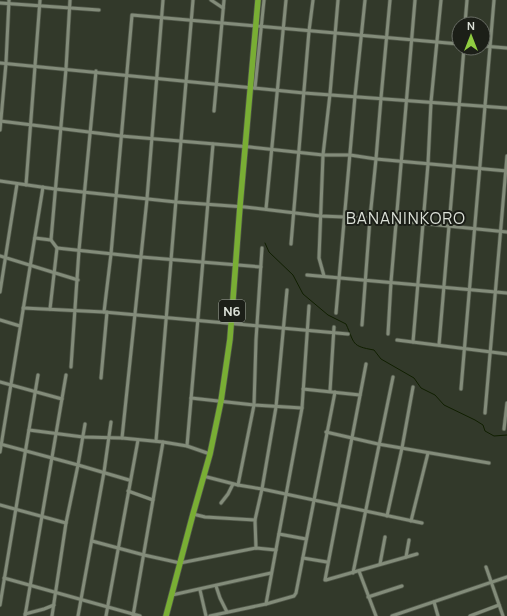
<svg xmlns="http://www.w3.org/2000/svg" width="507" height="616" font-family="Manrope,sans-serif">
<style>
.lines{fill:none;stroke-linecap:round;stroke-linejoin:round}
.stream{stroke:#101f00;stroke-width:1}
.street-casing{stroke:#505749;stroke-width:4.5}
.highway-casing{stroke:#505749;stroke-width:7}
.street{stroke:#838c7a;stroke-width:3}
.highway{stroke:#79ae34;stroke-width:5.5}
.labels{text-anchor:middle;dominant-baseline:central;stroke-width:4;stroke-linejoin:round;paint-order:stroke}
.shield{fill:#1c1f18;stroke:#a2a79e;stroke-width:1}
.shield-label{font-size:13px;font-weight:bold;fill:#dce1d8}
.quarter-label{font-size:16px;letter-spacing:1px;fill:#dce1d8;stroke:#1c1f18}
</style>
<rect width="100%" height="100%" fill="#32392a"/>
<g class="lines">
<!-- stream -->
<path class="stream" d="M265,243L269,252L293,275L303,294L328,315L346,324C355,344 351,346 374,350L381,359L414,378L421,388L435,395L444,405L475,420L483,425L485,431L494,436L507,435"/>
<!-- street casing -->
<g class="street-casing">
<g id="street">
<polyline points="211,0 223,8"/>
<polyline points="0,3 99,10"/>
<polyline points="465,24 467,0"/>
<polyline points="483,46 507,48"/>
<polyline points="0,63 304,93 507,108"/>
<polyline points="255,88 264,0"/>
<polyline points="214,111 224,0"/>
<polyline points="0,121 121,136 250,147 323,155 350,155 376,159 507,171"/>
<polyline points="0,130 6,63 9,0"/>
<polyline points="0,181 55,189 176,202 245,207 320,216 370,218 507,232"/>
<polyline points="26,185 40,0"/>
<polyline points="266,209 286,0"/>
<polyline points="35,238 51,240 57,248 50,309"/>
<polyline points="51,240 66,69 70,0"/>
<polyline points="291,244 309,31 313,0"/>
<polyline points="57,248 141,257 261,267"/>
<polyline points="0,256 78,280"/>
<polyline points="307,275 507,293"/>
<polyline points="324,276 319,258 323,155 330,94 338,0"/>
<polyline points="0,292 17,184"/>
<polyline points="23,308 104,312 348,334"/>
<polyline points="104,312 111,254 132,15 459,44"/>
<polyline points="336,313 355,96 365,0"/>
<polyline points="0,320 20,326"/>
<polyline points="362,325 370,218 376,159 381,98 390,0"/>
<polyline points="388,334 391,282 415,0"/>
<polyline points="397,340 507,354"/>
<polyline points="413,342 428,164 431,102 441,0"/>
<polyline points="439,345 464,48"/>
<polyline points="366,364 325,580 326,580 417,554"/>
<polyline points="71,367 79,250 96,71"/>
<polyline points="101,378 107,312"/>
<polyline points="0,382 62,399"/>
<polyline points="303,389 360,395"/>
<polyline points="461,389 494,0"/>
<polyline points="330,391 334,327"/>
<polyline points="191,398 254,405 302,408"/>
<polyline points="485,413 507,156"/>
<polyline points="504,429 507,403"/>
<polyline points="29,430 83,437 122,438 163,442 187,446 210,454"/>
<polyline points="326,432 378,444 489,463"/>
<polyline points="122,438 147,199 163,0"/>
<path d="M156,441C167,294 181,147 193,0"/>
<polyline points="0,444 78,465 129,480"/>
<polyline points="187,446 213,144"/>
<polyline points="0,452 43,187"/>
<polyline points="203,476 238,485 262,489 422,523"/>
<polyline points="238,485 254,405 256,340 262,248"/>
<polyline points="128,491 153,500"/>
<polyline points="221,503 228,494 233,484"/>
<polyline points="0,505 66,523"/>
<polyline points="193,514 205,517 255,520"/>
<polyline points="387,516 402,448 413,387"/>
<polyline points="411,521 428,453"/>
<polyline points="279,534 306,539"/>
<polyline points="92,541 144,555 180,563 256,548 276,550"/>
<polyline points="256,548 255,520 262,489 276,407 287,290"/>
<polyline points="406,557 409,540"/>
<polyline points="303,558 327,562"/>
<polyline points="380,564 385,537"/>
<polyline points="486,567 503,616"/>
<polyline points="359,571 376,616"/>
<polyline points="353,573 393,377"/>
<polyline points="4,578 140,616"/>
<polyline points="216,586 220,598 227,612"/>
<polyline points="200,590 206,616"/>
<polyline points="172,595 271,573"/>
<polyline points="368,597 402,586"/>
<polyline points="434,602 438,616"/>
<polyline points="266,604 302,408 309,306"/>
<polyline points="0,605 38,375"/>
<polyline points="25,614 44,609 54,605"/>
<polyline points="25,616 66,375"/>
<polyline points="52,616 66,523 78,465 85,424"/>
<polyline points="78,616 104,472 111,422"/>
<polyline points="106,616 138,440"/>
<polyline points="133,616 163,442"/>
<polyline points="210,616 266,604 294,596 296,593 335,392"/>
<polyline points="392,616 507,577"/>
<polyline points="470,616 499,605"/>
</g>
</g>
<!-- highway casing -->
<g class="highway-casing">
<polyline id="highway" points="166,616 193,514 210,454 221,401 230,339 240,206 258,0"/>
</g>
<!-- street -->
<use href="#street" class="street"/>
<!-- highway -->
<use href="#highway" class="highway"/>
</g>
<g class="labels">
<!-- shield labels -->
<rect class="shield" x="219" y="300" width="26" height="22" rx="3"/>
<g class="shield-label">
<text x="232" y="311">N6</text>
</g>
<!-- quarter labels -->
<g class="quarter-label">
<text x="406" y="218">BANANINKORO</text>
</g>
</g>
<!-- north arrow -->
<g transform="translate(471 36)"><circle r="19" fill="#1c1f18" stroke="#696d65"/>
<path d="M0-3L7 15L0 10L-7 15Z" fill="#90cd41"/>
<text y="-6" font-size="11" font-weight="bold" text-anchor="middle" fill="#dce1d8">N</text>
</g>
</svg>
